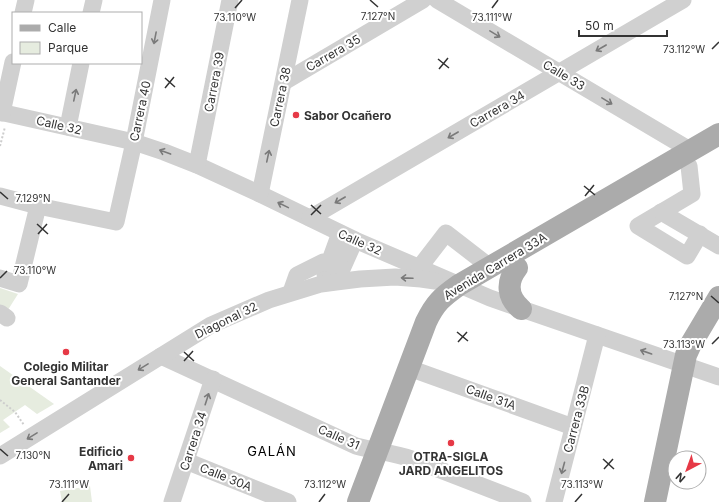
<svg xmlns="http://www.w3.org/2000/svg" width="719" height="502" font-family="Inter,sans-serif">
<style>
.green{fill:#e6ecdf}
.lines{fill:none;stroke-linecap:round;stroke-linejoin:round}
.path{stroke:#cdcdcd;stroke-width:2;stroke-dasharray:2 2;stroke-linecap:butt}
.minor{stroke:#d0d0d0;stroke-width:17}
.major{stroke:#ababab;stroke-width:22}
.oneway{stroke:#7a7a7a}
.ticks{fill:none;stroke:#333;stroke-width:1.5}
.poi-dot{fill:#e63946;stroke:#fff;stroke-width:1.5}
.labels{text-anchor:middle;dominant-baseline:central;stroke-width:4;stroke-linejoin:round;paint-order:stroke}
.street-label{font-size:12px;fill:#333;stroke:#fff}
.poi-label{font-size:12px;font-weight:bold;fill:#333;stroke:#fff}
.neighbourhood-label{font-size:13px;letter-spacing:1px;fill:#000;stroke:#fff}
.ticks-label{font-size:10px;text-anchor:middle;fill:#333;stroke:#fff;stroke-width:4;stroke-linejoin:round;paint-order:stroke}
</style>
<rect width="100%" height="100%" fill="#fff"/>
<!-- green -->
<g class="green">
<polygon points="0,288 18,294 6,313 0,309"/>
<polygon points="0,366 54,404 37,414 25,405 3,420 10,427 0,433"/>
<polygon points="90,486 92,502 62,502 60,491"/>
</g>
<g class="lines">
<!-- path -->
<g class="path">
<polyline points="0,146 5,127"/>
<polyline points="0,400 15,412 24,425"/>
</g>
<!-- minor -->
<g class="minor">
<polyline points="437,0 690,150"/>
<polyline points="23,13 26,0"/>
<polyline points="91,13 94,0"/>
<polyline points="284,82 423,0"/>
<polyline points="0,112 134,142 164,152 197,165 260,194 355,240 490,298 719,377"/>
<polyline points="2,113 13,62"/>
<polyline points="68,127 81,63"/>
<polyline points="197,165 230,0"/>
<polyline points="689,166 692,194 638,226 687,256 700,234"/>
<polyline points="260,194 300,0"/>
<polyline points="0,196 38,206 116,222 134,142 162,0"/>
<polyline points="661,212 719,246"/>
<polyline points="310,218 683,0"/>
<polyline points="419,268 446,233 490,267"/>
<polyline points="325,274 340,233"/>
<polyline points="0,278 19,284 38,206"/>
<polyline points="338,278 355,240"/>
<polyline points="291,292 297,275 323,262 342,268"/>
<polyline points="0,313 7,318"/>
<path d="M161,356L356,446C374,451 394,453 412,459L523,502"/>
<polyline points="409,368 573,427"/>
<polyline points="0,456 211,325 269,300 321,284 336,282 360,279 395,277 421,279 435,281"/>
<polyline points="186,461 288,502"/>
<polyline points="172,502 213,379"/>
<polyline points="554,502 597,335"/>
</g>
<!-- major -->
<g class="major">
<path d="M517,268C506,282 507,297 521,309"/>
<path d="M358,502L426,322C435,303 442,297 459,285L719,134"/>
<polyline points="655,502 686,355 691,344 719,297"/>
</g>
</g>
<!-- one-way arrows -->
<defs><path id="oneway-shaft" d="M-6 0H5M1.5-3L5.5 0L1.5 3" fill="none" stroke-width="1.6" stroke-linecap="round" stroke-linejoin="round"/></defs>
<g class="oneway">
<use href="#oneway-shaft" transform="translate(495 34) rotate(31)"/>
<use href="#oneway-shaft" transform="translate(155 38) rotate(101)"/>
<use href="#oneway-shaft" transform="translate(601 48) rotate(150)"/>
<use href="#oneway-shaft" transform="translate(75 95) rotate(-78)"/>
<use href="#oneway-shaft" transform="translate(607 101) rotate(31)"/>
<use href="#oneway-shaft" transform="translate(453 135) rotate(150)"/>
<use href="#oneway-shaft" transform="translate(165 152) rotate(-160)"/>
<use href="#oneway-shaft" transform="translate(268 156) rotate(-78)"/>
<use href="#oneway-shaft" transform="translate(340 200) rotate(150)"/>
<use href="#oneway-shaft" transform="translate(283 205) rotate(-154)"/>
<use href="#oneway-shaft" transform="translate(407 278) rotate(-178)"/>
<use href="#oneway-shaft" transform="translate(646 352) rotate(-161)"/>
<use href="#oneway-shaft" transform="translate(143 367) rotate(148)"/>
<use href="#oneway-shaft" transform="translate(207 399) rotate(-72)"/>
<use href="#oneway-shaft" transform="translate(32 436) rotate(148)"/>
<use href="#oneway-shaft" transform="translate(563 468) rotate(105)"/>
</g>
<!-- ticks -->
<path class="ticks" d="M370,0L378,7M235,8L242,0M492,8L498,0M712,49L719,42M438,59L449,68M439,69L448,58M165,78L175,87M165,88L174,77M584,186L595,195M0,192L8,199M585,196L594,185M311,205L321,214M311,215L321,205M37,224L48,234M38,234L47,224M0,278L7,271M711,296L719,303M457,332L468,341M458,342L467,332M712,344L719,337M184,352L194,361M184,361L193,351M0,449L8,456M603,459L614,469M604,469L613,459M62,502L69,494M319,502L325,494M575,502L582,494"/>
<!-- markers -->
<g class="poi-dot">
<circle cx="296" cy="115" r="4"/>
<circle cx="66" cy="352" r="4"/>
<circle cx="451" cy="443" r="4"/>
<circle cx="131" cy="458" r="4"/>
</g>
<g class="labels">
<!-- street labels -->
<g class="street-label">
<text transform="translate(333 53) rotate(-30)">Carrera 35</text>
<text transform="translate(564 75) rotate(31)">Calle 33</text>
<text transform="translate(214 82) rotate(-79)">Carrera 39</text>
<text transform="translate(280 97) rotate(-78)">Carrera 38</text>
<text transform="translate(497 109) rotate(-30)">Carrera 34</text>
<text transform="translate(140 111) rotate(-78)">Carrera 40</text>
<text transform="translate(59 125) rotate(13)">Calle 32</text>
<text transform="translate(360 242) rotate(24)">Calle 32</text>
<text transform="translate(495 266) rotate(-31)">Avenida Carrera 33A</text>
<text transform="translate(226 320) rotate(-26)">Diagonal 32</text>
<text transform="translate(491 397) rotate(20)">Calle 31A</text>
<text transform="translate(576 419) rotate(-75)">Carrera 33B</text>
<text transform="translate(339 437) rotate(24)">Calle 31</text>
<text transform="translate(193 441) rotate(-72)">Carrera 34</text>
<text transform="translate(226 477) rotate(22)">Calle 30A</text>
</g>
<!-- poi labels -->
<g class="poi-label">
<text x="304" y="115" text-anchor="start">Sabor Ocañero</text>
<text x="66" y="366">Colegio Militar<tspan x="66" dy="14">General Santander</tspan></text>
<text x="123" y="451" text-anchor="end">Edificio<tspan x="123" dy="14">Amari</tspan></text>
<text x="451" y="456">OTRA-SIGLA<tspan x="451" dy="14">JARD ANGELITOS</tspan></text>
</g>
<!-- neighbourhood labels -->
<g class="neighbourhood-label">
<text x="272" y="451">GALÁN</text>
</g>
</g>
<g class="ticks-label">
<text x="378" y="20">7.127°N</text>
<text x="235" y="21">73.110°W</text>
<text x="492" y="21">73.111°W</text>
<text x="684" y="53">73.112°W</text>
<text x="33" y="202">7.129°N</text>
<text x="35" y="274">73.110°W</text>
<text x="686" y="300">7.127°N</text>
<text x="684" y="348">73.113°W</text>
<text x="33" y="459">7.130°N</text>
<text x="69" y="488">73.111°W</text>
<text x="325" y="488">73.112°W</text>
<text x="582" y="488">73.113°W</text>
</g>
<!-- legend -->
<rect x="12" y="12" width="130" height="52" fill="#ffffff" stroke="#adadad"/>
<rect x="20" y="25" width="20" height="6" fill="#ababab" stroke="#adadad"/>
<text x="48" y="32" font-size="12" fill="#333333">Calle</text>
<rect x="20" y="42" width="20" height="12" fill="#e6ecdf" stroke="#adadad"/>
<text x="48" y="52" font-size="12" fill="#333333">Parque</text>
<!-- north arrow -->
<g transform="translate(687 470) rotate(221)"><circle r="19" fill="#ffffff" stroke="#adadad"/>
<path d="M0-3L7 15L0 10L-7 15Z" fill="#e63946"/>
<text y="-6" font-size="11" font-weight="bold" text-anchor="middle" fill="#333333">N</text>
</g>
<!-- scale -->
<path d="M579 30v6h88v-6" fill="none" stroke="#333333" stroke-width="2"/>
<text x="585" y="30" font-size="12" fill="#333333" stroke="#ffffff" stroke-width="3" paint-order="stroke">50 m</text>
</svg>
